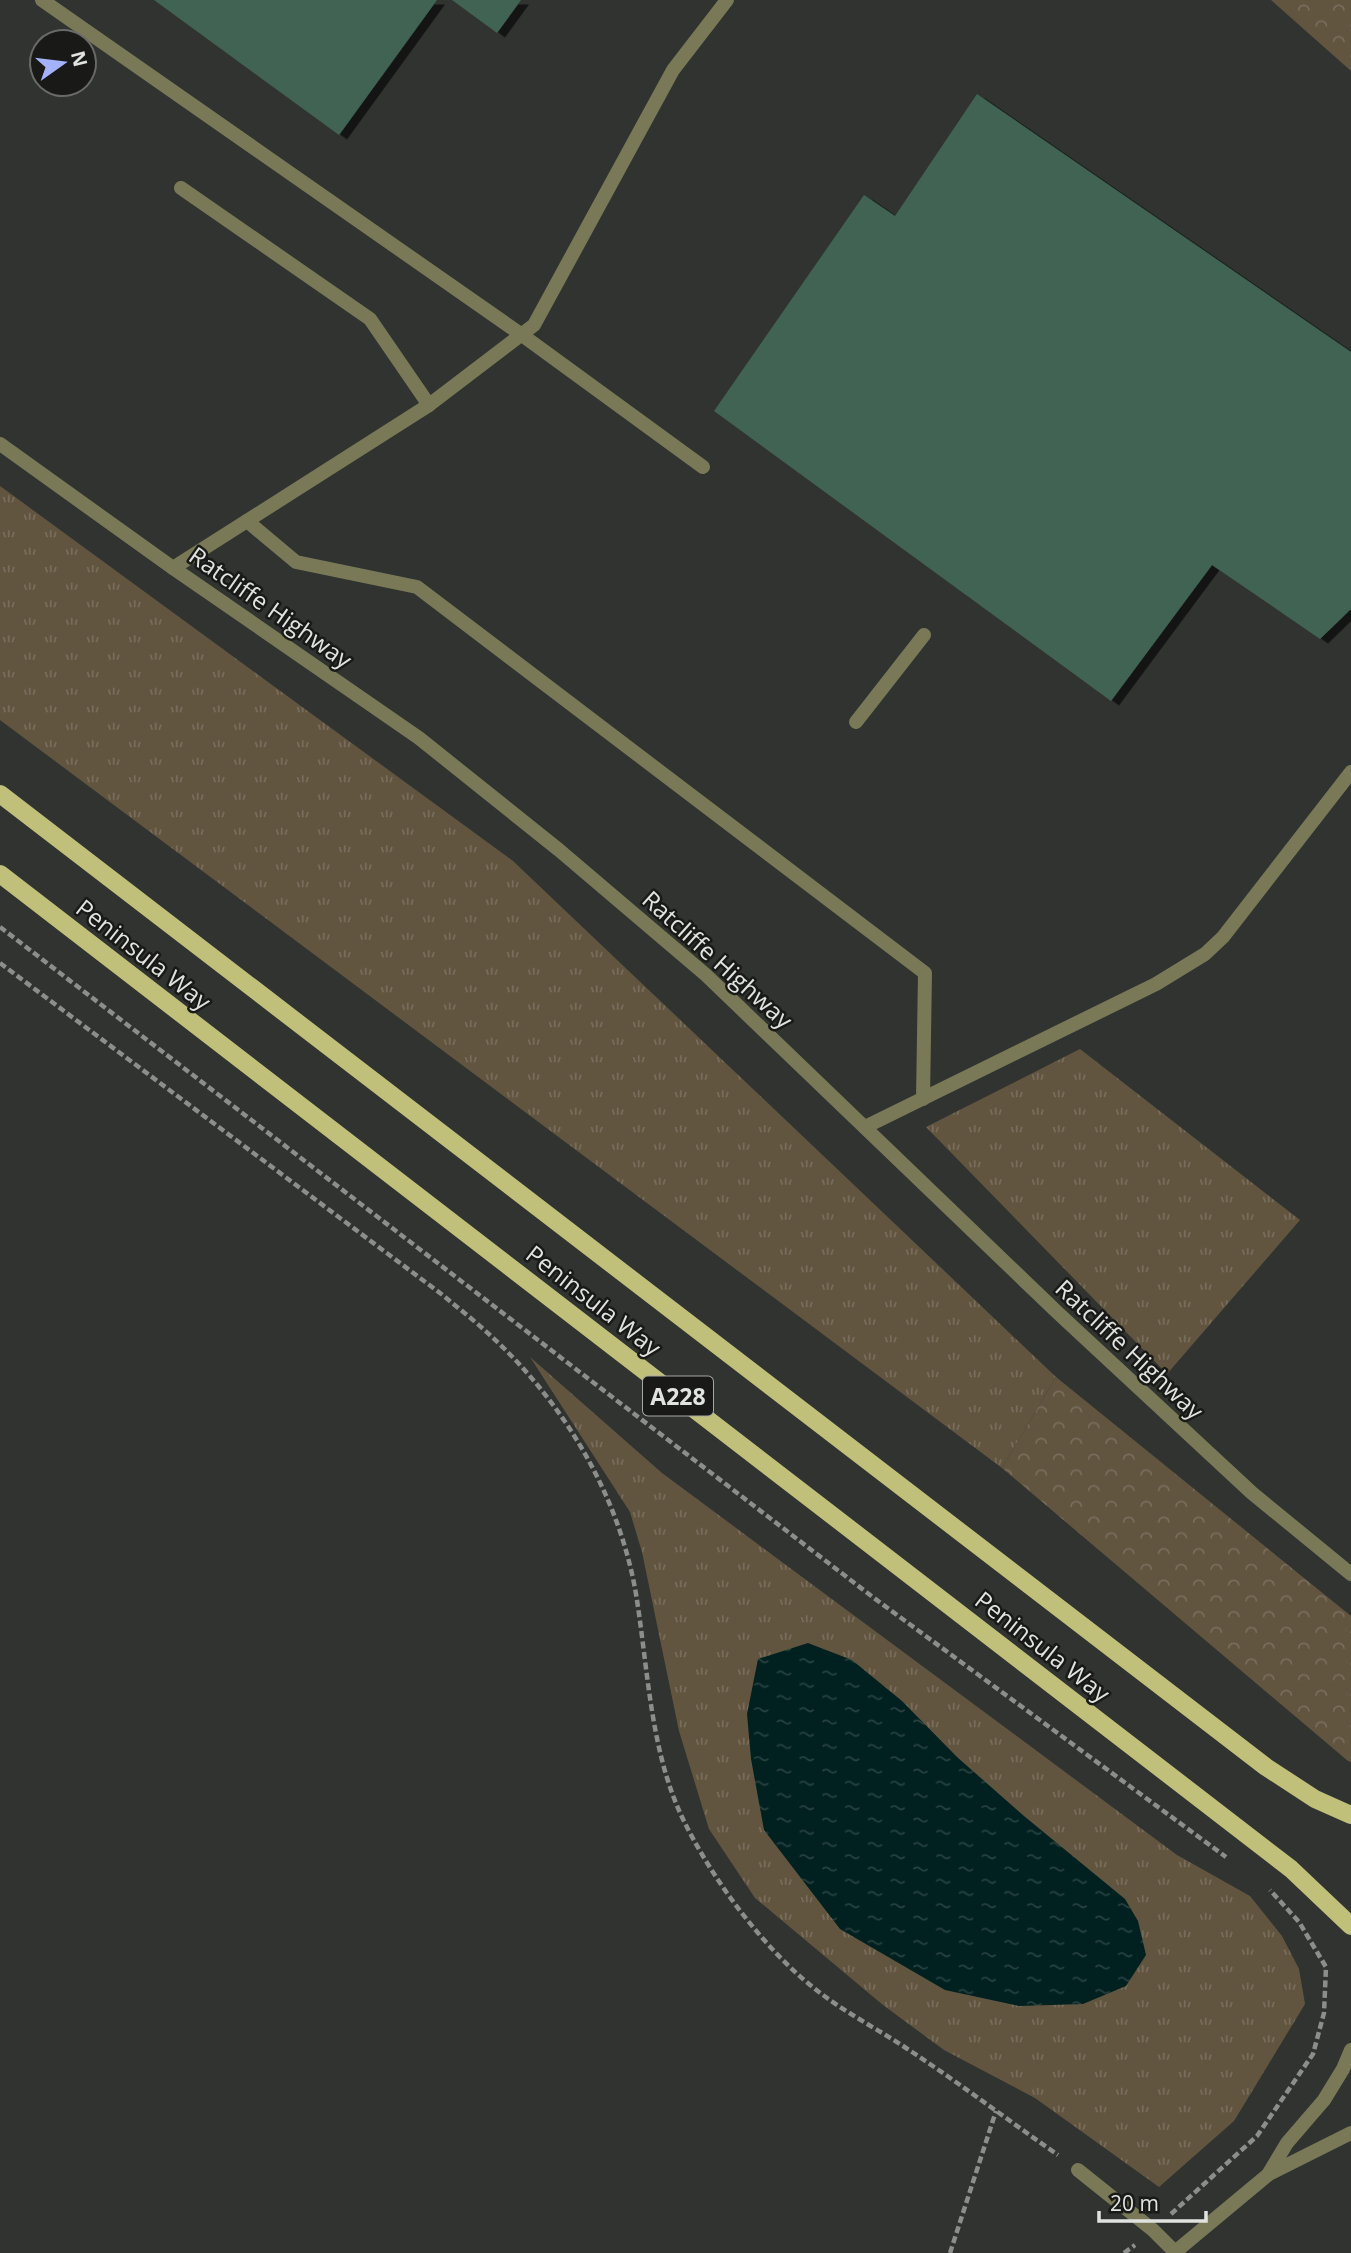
<svg xmlns="http://www.w3.org/2000/svg" width="1351" height="2253" font-family="'Open Sans',sans-serif">
<style>
.grass{fill:url(#grass-tufts)}
.forest{fill:url(#forest-crowns)}
.water{fill:url(#water-ripples)}
.building{fill:#416353;filter:url(#shadow)}
.lines{fill:none;stroke-linecap:round;stroke-linejoin:round}
.path{stroke:#8c8e8b;stroke-width:4.5;stroke-dasharray:7 3.5;stroke-linecap:butt}
.service{stroke:#797958;stroke-width:14}
.minor{stroke:#797958;stroke-width:14}
.tertiary{stroke:#797958;stroke-width:14}
.primary{stroke:#c0c07a;stroke-width:18}
.labels{text-anchor:middle;dominant-baseline:central;stroke-width:5;stroke-linejoin:round;paint-order:stroke}
.shield{fill:#191a18;stroke:#a5a7a4;stroke-width:2}
.shield-label{font-size:23px;font-weight:bold;fill:#e1e3e0}
.street-label{font-size:24px;fill:#e1e3e0;stroke:#191a18}
</style>
<defs>
<pattern id="grass-tufts" width="24" height="20" patternUnits="userSpaceOnUse" patternTransform="scale(1.75)"><rect width="24" height="20" fill="#625540"/><path d="M3 7l-1-3M5 7V3M7 7l1-3M15 17l-1-3M17 17v-4M19 17l1-3" fill="none" stroke="#786d5b"/></pattern>
<pattern id="forest-crowns" width="20" height="18" patternUnits="userSpaceOnUse" patternTransform="scale(1.75)"><rect width="20" height="18" fill="#625540"/><path d="M2 6a3 3 0 1 1 6 0M12 15a3 3 0 1 1 6 0" fill="none" stroke="#786d5b"/></pattern>
<pattern id="water-ripples" width="26" height="14" patternUnits="userSpaceOnUse" patternTransform="scale(1.75)"><rect width="26" height="14" fill="#012120"/><path d="M2 4q2-2 4 0t4 0M15 11q2-2 4 0t4 0" fill="none" stroke="#264140"/></pattern>
<filter id="shadow"><feDropShadow dx="8" dy="4.5" stdDeviation="0" flood-color="#0009"/></filter>
</defs>
<rect width="100%" height="100%" fill="#30332f"/>
<!-- grass -->
<g class="grass">
<polygon points="0,486 513,861 1056,1377 1002,1468 0,720"/>
<polygon points="1080,1049 1300,1220 1167,1374 926,1127"/>
<polygon points="530,1357 662,1473 1177,1855 1250,1896 1282,1936 1299,1969 1305,2004 1234,2121 1159,2187 1035,2098 944,2050 883,2005 755,1898 709,1829 679,1731 642,1552 630,1512"/>
</g>
<!-- forest -->
<g class="forest">
<polygon points="1271,0 1351,0 1351,71"/>
<polygon points="1056,1377 1351,1616 1351,1762 1348,1761 1002,1468"/>
</g>
<!-- water -->
<polygon class="water" points="808,1643 852,1660 902,1701 957,1757 1024,1816 1125,1899 1138,1921 1146,1955 1126,1986 1083,2004 1019,2006 945,1990 840,1929 764,1830 751,1759 747,1714 758,1659"/>
<!-- building -->
<g class="building">
<polygon points="154,0 437,0 339,135"/>
<polygon points="452,0 521,0 497,33"/>
<polygon points="977,94 1351,352 1351,609 1320,639 1212,565 1111,701 714,411 864,195 895,216"/>
</g>
<g class="lines">
<!-- path -->
<g class="path">
<polyline points="0,927 874,1598 1226,1857"/>
<path d="M0,963L440,1293C457,1307 475,1321 491,1336C564,1403 619,1495 636,1594C648,1668 650,1749 682,1817C712,1880 767,1954 823,1995C851,2016 883,2032 912,2052C962,2085 1009,2121 1058,2155"/>
<polyline points="1171,2214 1257,2136 1313,2054 1324,2013 1326,1967 1299,1922 1270,1890"/>
<polyline points="950,2253 996,2111"/>
<polyline points="1124,2253 1135,2245"/>
</g>
<!-- service -->
<g class="service">
<polyline points="42,0 522,335 703,467"/>
<polyline points="181,188 370,319 429,405"/>
<polyline points="247,521 296,562 417,587 925,973 923,1099"/>
<polyline points="173,568 429,405 534,325 673,70 727,0"/>
<polyline points="856,722 924,635"/>
<polyline points="865,1127 1156,984 1205,954 1223,937 1351,772"/>
<polyline points="1078,2170 1153,2230 1175,2252"/>
</g>
<!-- minor -->
<polyline class="minor" points="0,444 173,568 419,738 559,850 706,975 1058,1313 1252,1493 1351,1574"/>
<!-- tertiary -->
<g class="tertiary">
<polyline points="1269,2173 1287,2143 1324,2100 1343,2069 1351,2050"/>
<polyline points="1174,2253 1269,2174 1351,2133"/>
</g>
<!-- primary -->
<g class="primary">
<polyline points="0,794 1266,1767 1315,1799 1351,1815"/>
<polyline points="0,874 1291,1869 1351,1926"/>
</g>
</g>
<g class="labels">
<!-- shield labels -->
<rect class="shield" x="643" y="1376.5" width="70" height="39" rx="5"/>
<g class="shield-label">
<text x="678" y="1396">A228</text>
</g>
<!-- street labels -->
<g class="street-label">
<text transform="translate(271 607) rotate(35)">Ratcliffe Highway</text>
<text transform="translate(144 954) rotate(38)">Peninsula Way</text>
<text transform="translate(718 959) rotate(42)">Ratcliffe Highway</text>
<text transform="translate(594 1300) rotate(38)">Peninsula Way</text>
<text transform="translate(1130 1349) rotate(43)">Ratcliffe Highway</text>
<text transform="translate(1043 1646) rotate(38)">Peninsula Way</text>
</g>
</g>
<!-- north arrow -->
<g transform="translate(63 63) rotate(76)"><circle r="33" fill="#191a18" stroke="#696a68" stroke-width="2"/>
<path d="M0-5L12 26L0 18L-12 26Z" fill="#a4b2fc"/>
<text y="-10" font-size="19" font-weight="bold" text-anchor="middle" fill="#e1e3e0">N</text>
</g>
<!-- scale -->
<path d="M1099 2211v10h107v-10" fill="none" stroke="#e1e3e0" stroke-width="3.5"/>
<text x="1110" y="2211" font-size="21" fill="#e1e3e0" stroke="#191a18" stroke-width="5" paint-order="stroke">20 m</text>
</svg>
